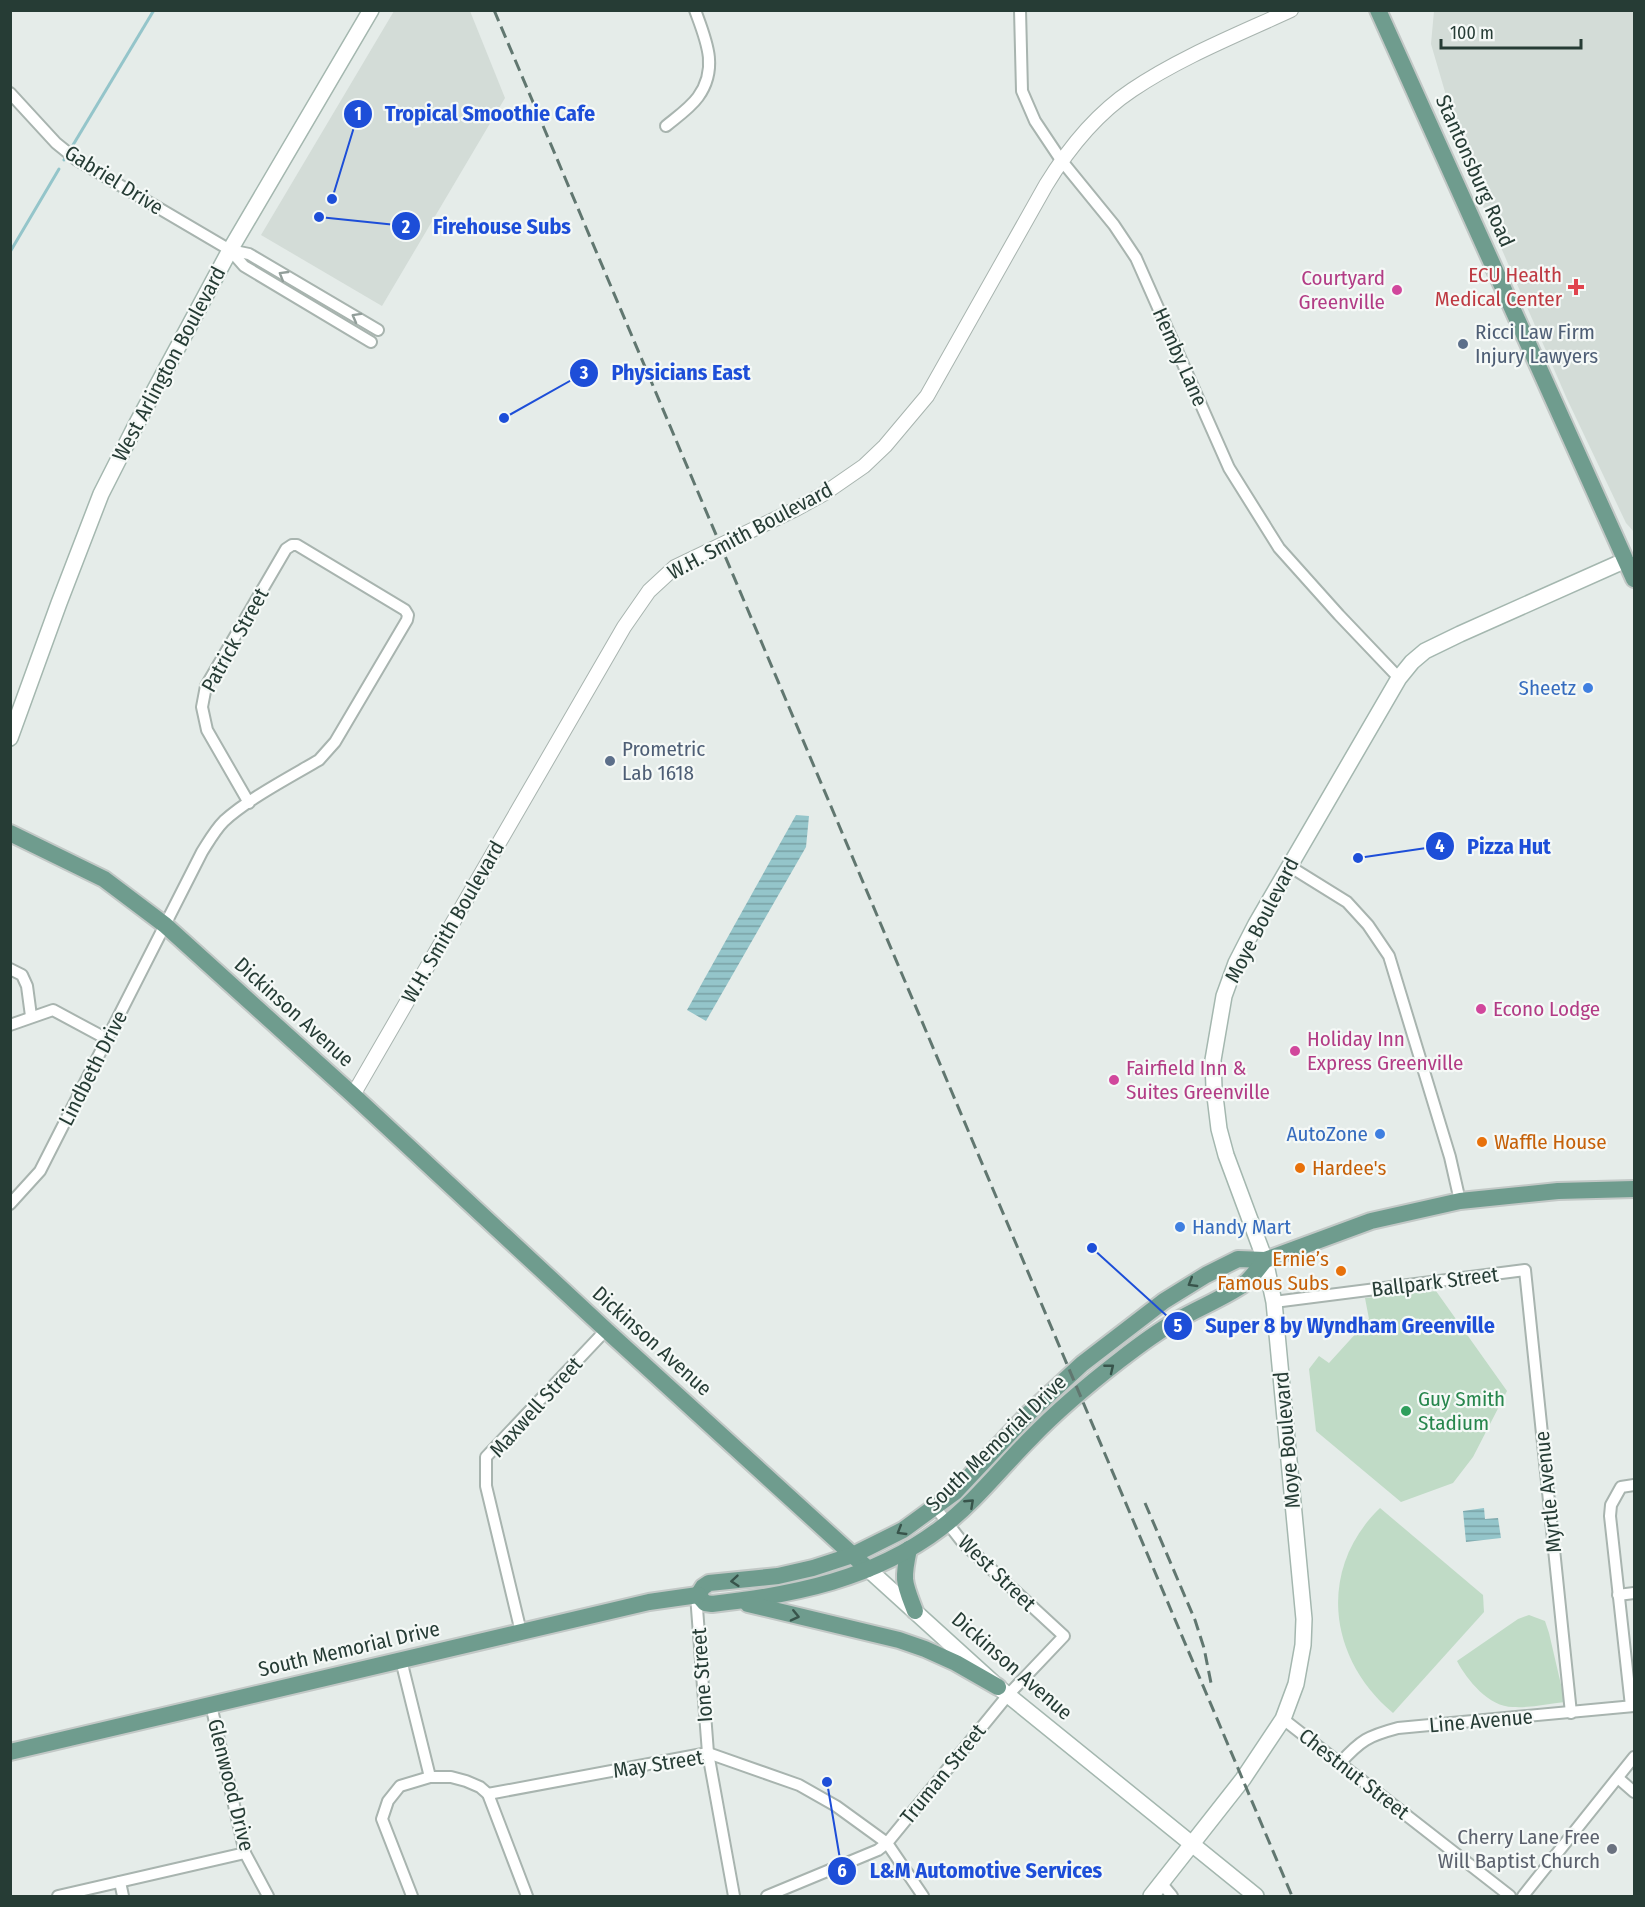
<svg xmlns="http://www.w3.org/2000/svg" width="1645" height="1907" font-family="'Fira Sans Condensed',sans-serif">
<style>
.built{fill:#d3dcd7}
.grass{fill:#c0dbc6}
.water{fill:url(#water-rules)}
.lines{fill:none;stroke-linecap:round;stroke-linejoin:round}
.stream{stroke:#94c5ca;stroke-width:3}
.minor-casing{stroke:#a8b4af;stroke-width:14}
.tertiary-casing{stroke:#a8b4af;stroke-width:16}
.secondary-casing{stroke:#a4b7af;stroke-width:18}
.primary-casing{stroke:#c2c8c6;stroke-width:20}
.minor{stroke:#fff;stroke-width:10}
.tertiary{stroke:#fff;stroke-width:14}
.secondary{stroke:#fff;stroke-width:15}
.primary{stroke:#6f9c8e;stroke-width:16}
.rail{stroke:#617770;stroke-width:3;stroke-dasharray:12 6;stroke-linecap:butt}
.oneway{stroke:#929e9a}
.oneway2{stroke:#38544b}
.health-dot{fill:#e0444e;stroke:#f5f9f7;stroke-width:2}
.hotel-dot{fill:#d1479c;stroke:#f5f9f7;stroke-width:2}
.service-dot{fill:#5c6f8a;stroke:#f5f9f7;stroke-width:2}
.shop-dot{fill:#3f7fe0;stroke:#f5f9f7;stroke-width:2}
.food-dot{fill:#e8710a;stroke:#f5f9f7;stroke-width:2}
.leisure-dot{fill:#2e9e5b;stroke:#f5f9f7;stroke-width:2}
.worship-dot{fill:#6b7280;stroke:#f5f9f7;stroke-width:2}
.labels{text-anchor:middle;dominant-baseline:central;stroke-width:4.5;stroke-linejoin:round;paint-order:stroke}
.street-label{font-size:21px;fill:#263c35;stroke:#f5f9f7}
.health-label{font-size:21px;fill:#be3a42;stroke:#f5f9f7;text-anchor:end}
.hotel-label{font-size:21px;fill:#b23c85;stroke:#f5f9f7;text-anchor:start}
.service-label{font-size:21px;fill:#4e5e75;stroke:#f5f9f7;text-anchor:start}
.shop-label{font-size:21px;fill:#366cbe;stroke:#f5f9f7;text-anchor:end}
.food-label{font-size:21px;fill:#c56008;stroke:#f5f9f7;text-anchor:start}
.leisure-label{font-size:21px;fill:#27864d;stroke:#f5f9f7;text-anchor:start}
.worship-label{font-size:21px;fill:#5b616d;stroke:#f5f9f7;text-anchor:end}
.leader{fill:none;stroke:#1d4ed8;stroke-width:2}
.callout-dot{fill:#1d4ed8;stroke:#f5f9f7;stroke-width:2}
.mark-label{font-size:18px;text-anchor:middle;font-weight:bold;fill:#fff}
.callout-label{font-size:22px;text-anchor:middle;font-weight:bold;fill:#1d4ed8;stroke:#f5f9f7;stroke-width:4.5;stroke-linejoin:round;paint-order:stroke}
</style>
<defs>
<pattern id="water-rules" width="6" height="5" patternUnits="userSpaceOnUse" patternTransform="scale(1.5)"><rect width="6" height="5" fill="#94c5ca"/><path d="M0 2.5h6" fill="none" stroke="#79a1a5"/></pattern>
</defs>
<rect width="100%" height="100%" fill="#e5ece9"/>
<!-- built -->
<g class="built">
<polygon points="394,11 470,11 505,98 382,306 261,235"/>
<polygon points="1434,11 1634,11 1634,532 1626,523 1567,399 1469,174 1431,44"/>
</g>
<!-- grass -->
<g class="grass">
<polygon points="1436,1291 1507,1391 1473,1457 1453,1483 1401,1502 1316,1431 1309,1369 1319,1356 1329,1363 1369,1319 1365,1298"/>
<path d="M1380,1508L1483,1595L1484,1612L1393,1713C1328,1659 1317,1569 1380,1508Z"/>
<path d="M1529,1615L1545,1621L1549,1633L1565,1702C1548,1704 1530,1708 1513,1707C1489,1707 1467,1680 1457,1661L1518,1619Z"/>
</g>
<!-- water -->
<g class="water">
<polygon points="796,815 809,816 806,847 706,1021 687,1010"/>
<polygon points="1484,1508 1485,1519 1498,1518 1501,1538 1466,1542 1463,1511"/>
</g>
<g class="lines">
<!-- stream -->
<g class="stream">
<polyline points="64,160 154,10"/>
<polyline points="10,252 59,169"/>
</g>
<!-- minor casing -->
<g class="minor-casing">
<g id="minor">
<polyline points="1020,10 1022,91 1035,121 1061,160 1114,225 1136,258 1229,468 1279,548 1339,615 1399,678"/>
<polyline points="10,93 56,143 77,160 230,250 244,266 371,342"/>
<path d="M666,126C677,117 690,108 698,97C719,68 706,40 695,10"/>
<polyline points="230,250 249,254 378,330"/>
<polyline points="1289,866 1347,902 1368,925 1389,956 1450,1157 1460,1201"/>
<polyline points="10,969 22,975 27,986 31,1016"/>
<polyline points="10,1025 53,1010 107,1039"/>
<path d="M10,1204L40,1171L202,852C209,841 215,830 224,821C248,799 290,777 319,760L335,742L407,620L408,615L405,610L297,545H292L286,549L206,686L202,707L207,730L249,803"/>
<polyline points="1274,1302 1525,1270 1571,1713"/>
<polyline points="696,1595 708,1753 734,1896"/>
<polyline points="1618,1595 1634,1593"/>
<polyline points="521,1632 486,1486 486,1457 606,1330"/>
<polyline points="401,1660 430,1777"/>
<polyline points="211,1705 245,1853 268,1896"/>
<polyline points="1631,1706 1610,1516 1611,1505 1621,1487 1634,1485"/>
<polyline points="1283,1719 1510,1896"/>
<path d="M1340,1763C1361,1740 1368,1736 1398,1728L1634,1706"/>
<polyline points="1618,1778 1634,1792"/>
<polyline points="488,1794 708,1753 799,1785 836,1806 887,1843 923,1896"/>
<polyline points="120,1882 123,1896"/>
<polyline points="1162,1884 1172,1896"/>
<polyline points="58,1896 245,1853"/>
<polyline points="412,1896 382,1819 388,1801 400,1786 430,1777 451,1777 466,1781 480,1787 488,1794 527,1896"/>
<polyline points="767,1896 878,1850 887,1843 1008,1695 1064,1636 963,1543 935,1507"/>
<polyline points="1523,1896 1634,1757"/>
</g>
</g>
<!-- tertiary casing -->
<g class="tertiary-casing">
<path id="tertiary" d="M353,1095L624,627L649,591L675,567L796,509L825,493L864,466L885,446L927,396L1046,185C1068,149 1096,114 1132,90C1181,57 1237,35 1291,10"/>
</g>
<!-- secondary casing -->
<g class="secondary-casing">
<g id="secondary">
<polyline points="10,738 59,603 101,494 136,425 230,250 371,10"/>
<polyline points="868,1569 998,1687 1256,1896"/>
<polyline points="1151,1896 1243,1779 1283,1719 1296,1684 1303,1645 1304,1619 1274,1302 1265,1260 1226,1155 1219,1129 1214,1088 1213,1060 1224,996 1236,963 1256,924 1399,678 1412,662 1425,651 1460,634 1626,560"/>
</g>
</g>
<!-- primary casing -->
<g class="primary-casing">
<g id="primary">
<polyline points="1378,10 1634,579"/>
<polyline points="10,833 104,879 165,925 353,1095 606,1330 868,1569"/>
<path d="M909,1549C902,1581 904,1582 915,1611"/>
<polyline points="698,1595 703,1587 709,1583 778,1576 813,1568 853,1555 903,1530 955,1492 1029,1413 1082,1364 1164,1301 1206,1275 1238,1259 1265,1260 1371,1221 1460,1201 1558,1191 1634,1189"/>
<path d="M698,1595L705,1603L712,1604C794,1595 874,1579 941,1528C976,1501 1001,1468 1031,1438C1059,1409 1089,1384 1120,1360C1138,1346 1157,1332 1176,1321C1198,1308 1224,1298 1244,1284C1252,1278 1259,1267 1265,1260"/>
<polyline points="748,1604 899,1640 925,1649 956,1663 998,1687"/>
<polyline points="10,1752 649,1602 698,1595"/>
</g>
</g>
<!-- minor -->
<use href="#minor" class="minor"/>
<!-- tertiary -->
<use href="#tertiary" class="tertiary"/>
<!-- secondary -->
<use href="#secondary" class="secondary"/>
<!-- primary -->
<use href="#primary" class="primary"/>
<!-- rail -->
<g class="rail">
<polyline points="494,10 1292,1896"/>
<polyline points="1145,1503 1195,1620 1204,1648 1212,1688"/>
</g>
</g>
<!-- one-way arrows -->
<defs><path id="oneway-chevron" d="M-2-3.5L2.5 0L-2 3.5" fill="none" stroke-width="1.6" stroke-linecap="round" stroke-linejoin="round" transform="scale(1.5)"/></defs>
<g class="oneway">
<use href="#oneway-chevron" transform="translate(283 275) rotate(-149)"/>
<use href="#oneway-chevron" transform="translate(356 317) rotate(-151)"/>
</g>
<g class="oneway2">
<use href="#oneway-chevron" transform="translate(1192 1283) rotate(149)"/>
<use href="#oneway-chevron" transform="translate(1110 1368) rotate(-39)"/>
<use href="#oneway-chevron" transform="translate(970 1503) rotate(-43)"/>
<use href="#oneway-chevron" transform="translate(901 1531) rotate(149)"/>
<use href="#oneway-chevron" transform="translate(735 1581) rotate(175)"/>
<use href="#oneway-chevron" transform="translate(795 1616) rotate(13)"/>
</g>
<!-- markers -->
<path class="health-dot" d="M1573 278h6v6h6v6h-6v6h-6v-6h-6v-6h6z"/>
<g class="hotel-dot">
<circle cx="1397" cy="290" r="6"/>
<circle cx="1481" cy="1009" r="6"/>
<circle cx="1295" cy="1051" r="6"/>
<circle cx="1114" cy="1080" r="6"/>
</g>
<g class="service-dot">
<circle cx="1463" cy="344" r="6"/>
<circle cx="610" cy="761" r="6"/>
</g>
<g class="shop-dot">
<circle cx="1588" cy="688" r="6"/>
<circle cx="1380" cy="1134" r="6"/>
<circle cx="1180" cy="1227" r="6"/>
</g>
<g class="food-dot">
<circle cx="1482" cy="1142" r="6"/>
<circle cx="1300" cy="1168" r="6"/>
<circle cx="1341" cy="1271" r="6"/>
</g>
<circle class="leisure-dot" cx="1406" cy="1411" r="6"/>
<circle class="worship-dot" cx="1612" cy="1849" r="6"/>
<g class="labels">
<!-- street labels -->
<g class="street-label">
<text transform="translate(1475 171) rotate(66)">Stantonsburg Road</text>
<text transform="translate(114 180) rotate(32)">Gabriel Drive</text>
<text transform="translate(1180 357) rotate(66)">Hemby Lane</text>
<text transform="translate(169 364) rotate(-62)">West Arlington Boulevard</text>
<text transform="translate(750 531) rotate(-28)">W.H. Smith Boulevard</text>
<text transform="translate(235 640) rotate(-61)">Patrick Street</text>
<text transform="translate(1262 920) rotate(-63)">Moye Boulevard</text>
<text transform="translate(453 922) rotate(-60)">W.H. Smith Boulevard</text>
<text transform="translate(294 1012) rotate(42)">Dickinson Avenue</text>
<text transform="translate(93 1068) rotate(-63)">Lindbeth Drive</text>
<text transform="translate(1435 1282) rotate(-7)">Ballpark Street</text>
<text transform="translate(652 1341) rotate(42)">Dickinson Avenue</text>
<text transform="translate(536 1407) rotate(-48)">Maxwell Street</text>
<text transform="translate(1287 1440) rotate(-95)">Moye Boulevard</text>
<text transform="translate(996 1443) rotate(-44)">South Memorial Drive</text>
<text transform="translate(1548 1492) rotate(-96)">Myrtle Avenue</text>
<text transform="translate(997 1573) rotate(44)">West Street</text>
<text transform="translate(349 1649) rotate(-13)">South Memorial Drive</text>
<text transform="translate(1012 1666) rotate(41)">Dickinson Avenue</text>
<text transform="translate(702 1675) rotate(-94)">Ione Street</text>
<text transform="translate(1481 1721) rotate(-5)">Line Avenue</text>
<text transform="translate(658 1764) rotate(-9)">May Street</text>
<text transform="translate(943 1774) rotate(-51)">Truman Street</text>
<text transform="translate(1354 1774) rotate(38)">Chestnut Street</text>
<text transform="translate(231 1785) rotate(76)">Glenwood Drive</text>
</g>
<!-- health labels -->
<g class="health-label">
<text x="1562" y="275">ECU Health<tspan x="1562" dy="24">Medical Center</tspan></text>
</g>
<!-- hotel labels -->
<g class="hotel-label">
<text x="1385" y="278" text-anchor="end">Courtyard<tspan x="1385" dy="24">Greenville</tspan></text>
<text x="1493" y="1009">Econo Lodge</text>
<text x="1307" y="1039">Holiday Inn<tspan x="1307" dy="24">Express Greenville</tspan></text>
<text x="1126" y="1068">Fairfield Inn &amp;<tspan x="1126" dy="24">Suites Greenville</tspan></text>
</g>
<!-- service labels -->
<g class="service-label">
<text x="1475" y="332">Ricci Law Firm<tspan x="1475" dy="24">Injury Lawyers</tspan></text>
<text x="622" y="749">Prometric<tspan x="622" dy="24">Lab 1618</tspan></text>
</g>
<!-- shop labels -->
<g class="shop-label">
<text x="1576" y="688">Sheetz</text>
<text x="1368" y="1134">AutoZone</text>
<text x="1192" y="1227" text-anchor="start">Handy Mart</text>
</g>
<!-- food labels -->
<g class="food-label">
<text x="1494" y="1142">Waffle House</text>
<text x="1312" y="1168">Hardee's</text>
<text x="1329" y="1259" text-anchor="end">Ernie’s<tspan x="1329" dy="24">Famous Subs</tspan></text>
</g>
<!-- leisure labels -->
<g class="leisure-label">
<text x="1418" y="1399">Guy Smith<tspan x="1418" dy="24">Stadium</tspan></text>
</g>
<!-- worship labels -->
<g class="worship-label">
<text x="1600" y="1837">Cherry Lane Free<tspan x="1600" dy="24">Will Baptist Church</tspan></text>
</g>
</g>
<!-- callouts -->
<path class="leader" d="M332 199L358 114M319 217L406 226M504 418L584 373M1358 858L1440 846M1092 1248L1178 1326M827 1782L842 1871"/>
<g class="callout-dot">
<circle cx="332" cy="199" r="6"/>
<circle cx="319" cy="217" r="6"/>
<circle cx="504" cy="418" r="6"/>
<circle cx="1358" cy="858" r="6"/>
<circle cx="1092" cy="1248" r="6"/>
<circle cx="827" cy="1782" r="6"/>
<circle cx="358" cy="114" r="15"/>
<circle cx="406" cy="226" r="15"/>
<circle cx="584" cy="373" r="15"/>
<circle cx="1440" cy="846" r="15"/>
<circle cx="1178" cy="1326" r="15"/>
<circle cx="842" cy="1871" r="15"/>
</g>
<g class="mark-label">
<text x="358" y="120">1</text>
<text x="406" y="233">2</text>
<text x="584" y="379">3</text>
<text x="1440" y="852">4</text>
<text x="1178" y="1332">5</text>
<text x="842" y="1877">6</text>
</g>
<g class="callout-label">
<text x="490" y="121">Tropical Smoothie Cafe</text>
<text x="502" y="234">Firehouse Subs</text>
<text x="681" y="380">Physicians East</text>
<text x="1509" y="854">Pizza Hut</text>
<text x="1350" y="1333">Super 8 by Wyndham Greenville</text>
<text x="986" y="1878">L&amp;M Automotive Services</text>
</g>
<!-- border -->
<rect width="1645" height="1907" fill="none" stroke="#263c35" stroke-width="24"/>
<!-- scale -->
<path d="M1441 39v9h140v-9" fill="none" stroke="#263c35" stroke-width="3"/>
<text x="1450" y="39" font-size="18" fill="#263c35" stroke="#f5f9f7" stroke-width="4.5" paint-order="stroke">100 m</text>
</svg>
